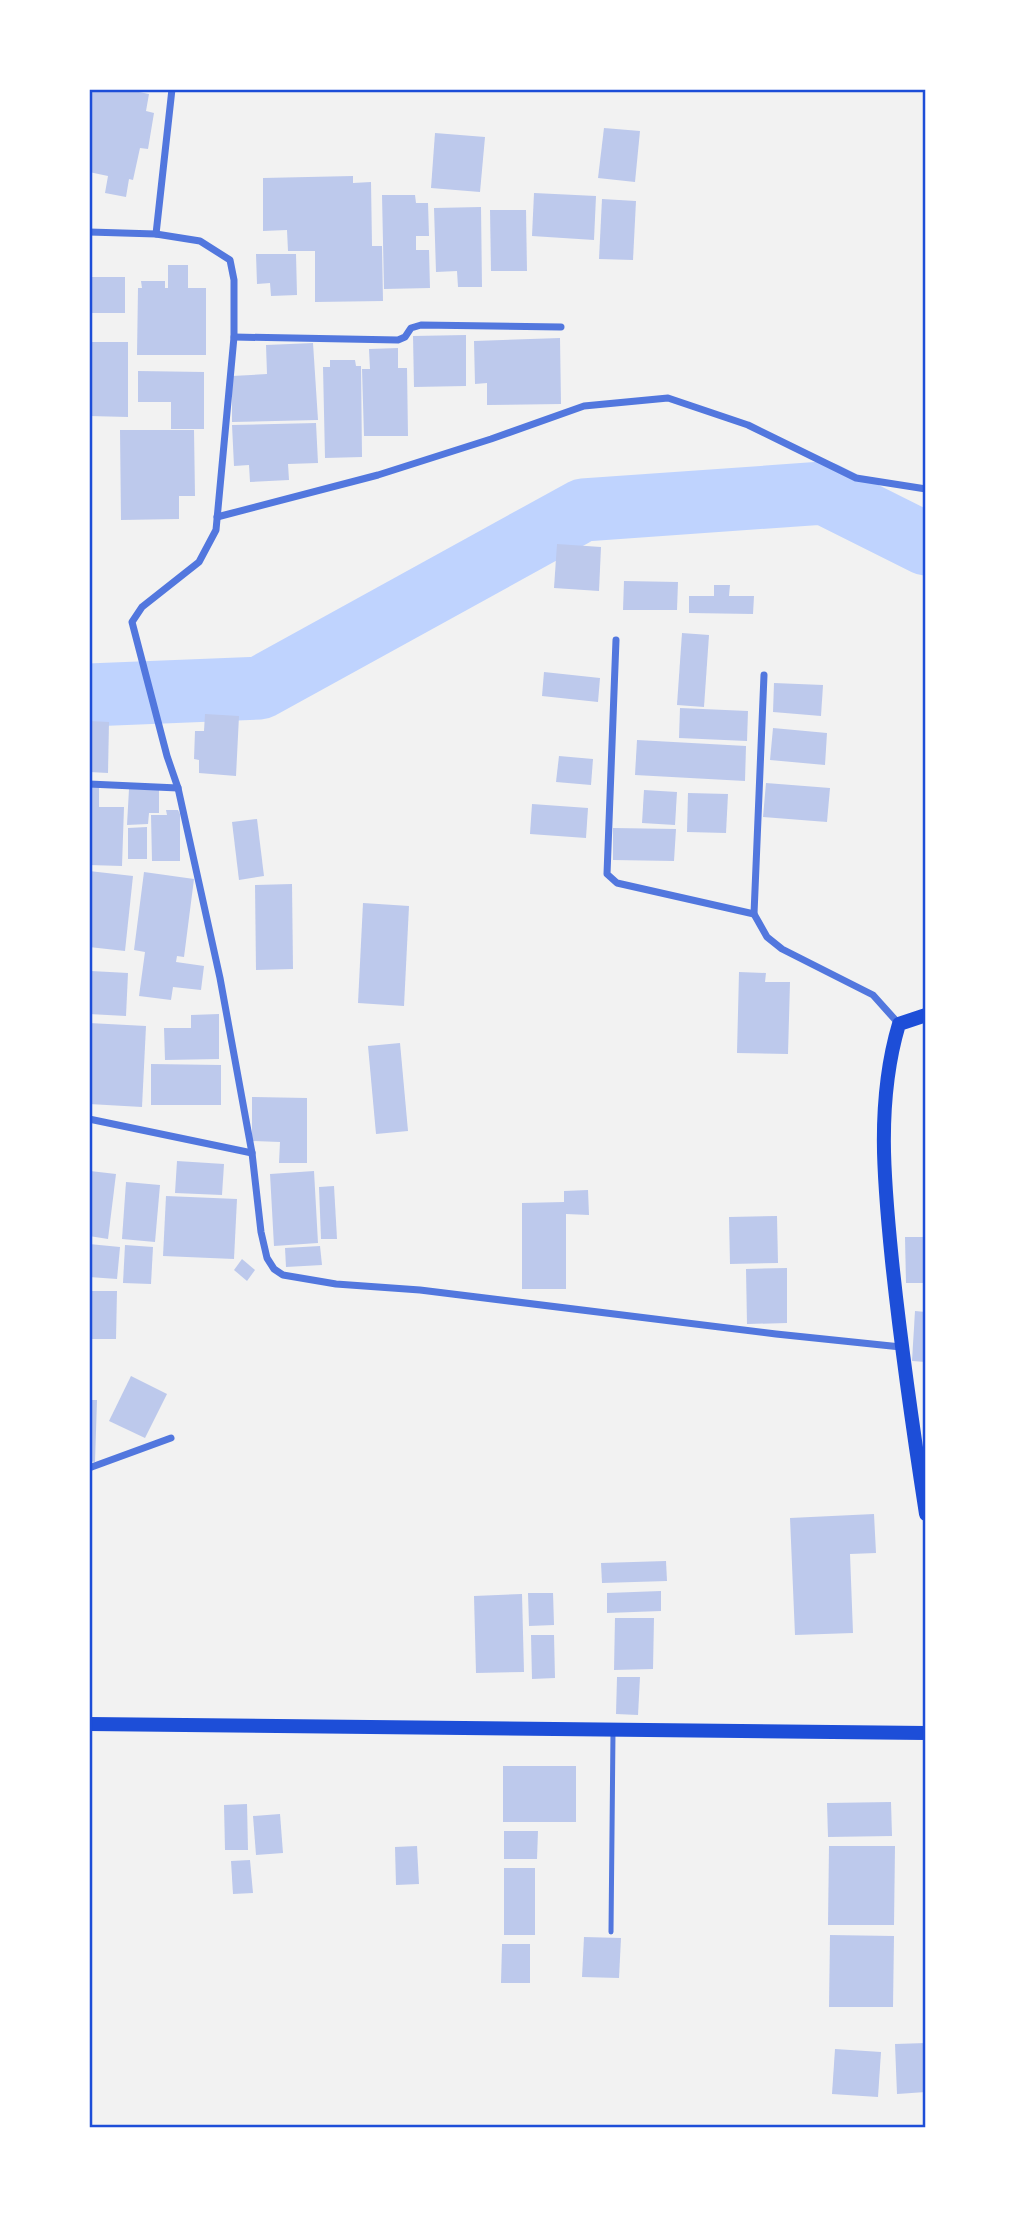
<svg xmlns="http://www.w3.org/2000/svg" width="1015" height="2217" font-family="Inter,sans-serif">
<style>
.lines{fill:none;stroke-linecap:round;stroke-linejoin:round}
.river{stroke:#bfd3fe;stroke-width:63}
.building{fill:#bdc9ec}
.service{stroke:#5277de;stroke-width:5}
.minor{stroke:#5277de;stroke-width:7}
.secondary{stroke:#1d4ed8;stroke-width:14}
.neatline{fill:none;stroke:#1d4ed8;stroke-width:2.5}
</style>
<rect width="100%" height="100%" fill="#f2f2f2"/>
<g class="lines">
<!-- river -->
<polyline class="river" points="89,695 260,688 583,510 824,493 926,544"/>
</g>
<!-- building -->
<g class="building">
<polygon points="89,89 124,89 149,94 146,111 154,113 148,149 140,148 133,180 129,179 126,197 105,193 108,176 89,172"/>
<polygon points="604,128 640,131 635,182 598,178"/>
<polygon points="435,133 485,137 480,192 431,188"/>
<polygon points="353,176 353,183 371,182 372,246 382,246 383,301 315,302 315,251 288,251 287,230 263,231 263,178"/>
<polygon points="534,193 596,196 594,240 532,236"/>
<polygon points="382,195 415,195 416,203 428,203 429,236 416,236 416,250 429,250 430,288 384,289"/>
<polygon points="602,199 636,201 633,260 599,259"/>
<polygon points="481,207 482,287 458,287 457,271 436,272 434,208"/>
<polygon points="490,210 526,210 527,271 491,271"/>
<polygon points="256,254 296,254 297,295 271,296 270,283 257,284"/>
<polygon points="168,265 188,265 188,288 206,288 206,355 137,355 138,288 142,288 141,281 165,281 165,288 168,288"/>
<rect x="89" y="277" width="36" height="36"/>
<polygon points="466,335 466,386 414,387 413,336"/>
<polygon points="560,338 561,404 487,405 487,383 475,384 474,341"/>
<polygon points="89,342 128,342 128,417 89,416"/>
<polygon points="313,343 318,420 232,422 232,376 267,374 266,345"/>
<polygon points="398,348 398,368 407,368 408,436 364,436 362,369 370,369 369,349"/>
<polygon points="330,360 355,360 356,366 361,366 362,457 325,458 323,367 330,367"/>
<polygon points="138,371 204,372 204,429 171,429 171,402 138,402"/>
<polygon points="316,423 318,463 288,464 289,480 250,482 249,465 234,466 232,425"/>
<polygon points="120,430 194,430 195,496 179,496 179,519 121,520"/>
<polygon points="557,544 601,547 599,591 554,588"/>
<polygon points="624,581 678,582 677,610 623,610"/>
<polygon points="714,585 730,585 729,596 754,596 753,614 689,613 689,596 714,596"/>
<polygon points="682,633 709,635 704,707 677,705"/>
<polygon points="544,672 600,678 598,702 542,696"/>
<polygon points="774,683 823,685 821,716 773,712"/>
<polygon points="680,708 748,711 747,741 679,738"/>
<polygon points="205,714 239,716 236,776 199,773 199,760 194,759 195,731 204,731"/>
<polygon points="89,721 109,722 108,773 89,772"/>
<polygon points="773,728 827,733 825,765 770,760"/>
<polygon points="637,740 746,746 745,781 635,775"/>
<polygon points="559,756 593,759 591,785 556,782"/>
<polygon points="766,783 830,788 827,822 763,817"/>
<polygon points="89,786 99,786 99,807 124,807 122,866 89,865"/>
<polygon points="129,789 159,790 159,813 149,813 148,824 127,825"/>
<polygon points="644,790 677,792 675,825 642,823"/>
<polygon points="688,793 728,794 726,833 687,832"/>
<polygon points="532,804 588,808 586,838 530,834"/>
<polygon points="166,810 178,810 180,814 180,861 152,861 151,815 167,815"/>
<polygon points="257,819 264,876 239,880 232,822"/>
<polygon points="147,827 147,859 128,859 128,828"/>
<polygon points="613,828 676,829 674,861 613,860"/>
<polygon points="89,871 133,876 125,951 89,947"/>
<polygon points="144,872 194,879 184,957 177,956 176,962 204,966 201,990 173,987 171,1000 139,996 145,952 134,950"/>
<polygon points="292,884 293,969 256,970 255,885"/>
<polygon points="363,903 409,906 404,1006 358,1003"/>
<polygon points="91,971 128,973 126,1016 89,1014"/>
<polygon points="739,972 766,973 765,982 790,982 788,1054 737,1053"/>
<polygon points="219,1014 219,1059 165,1060 164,1028 191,1028 191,1015"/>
<polygon points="89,1023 146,1026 142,1107 89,1104"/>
<polygon points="400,1043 408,1131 376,1134 368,1046"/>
<polygon points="151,1064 221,1065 221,1105 151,1105"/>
<polygon points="252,1097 307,1098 307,1163 279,1163 280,1142 252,1141"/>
<polygon points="177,1161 224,1164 222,1195 175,1193"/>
<polygon points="90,1171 116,1174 108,1239 89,1236"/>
<polygon points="314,1171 318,1243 274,1246 270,1174"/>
<polygon points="126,1182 160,1185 155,1242 122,1239"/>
<polygon points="334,1186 337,1239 321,1239 319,1187"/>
<polygon points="588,1190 589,1215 566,1214 566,1289 522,1289 522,1203 564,1202 564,1191"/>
<polygon points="166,1196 237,1199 234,1259 163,1256"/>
<polygon points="777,1216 778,1263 730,1264 729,1217"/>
<polygon points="905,1237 926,1237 926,1283 906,1283"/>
<polygon points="89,1244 120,1247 117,1279 89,1277"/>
<polygon points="125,1245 153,1247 151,1284 123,1283"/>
<polygon points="320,1246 322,1265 286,1267 285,1248"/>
<polygon points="242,1259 255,1270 247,1281 234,1270"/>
<polygon points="787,1268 787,1323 747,1324 746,1269"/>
<polygon points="89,1291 117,1291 116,1339 89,1339"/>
<polygon points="915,1311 926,1312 926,1362 912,1361"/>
<polygon points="131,1376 167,1394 145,1438 109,1421"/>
<polygon points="89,1400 97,1400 95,1462 89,1461"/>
<polygon points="874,1514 876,1553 850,1554 853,1633 795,1635 790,1518"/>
<polygon points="666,1561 667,1581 602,1583 601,1563"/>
<polygon points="661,1591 661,1611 607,1613 607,1593"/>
<polygon points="528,1593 553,1593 554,1625 529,1626"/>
<polygon points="522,1594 524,1672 476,1673 474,1596"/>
<polygon points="615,1618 654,1618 653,1669 614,1670"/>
<polygon points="531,1635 554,1635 555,1678 532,1679"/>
<polygon points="617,1677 640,1677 638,1715 616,1714"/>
<rect x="503" y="1766" width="73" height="56"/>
<polygon points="891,1802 892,1836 828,1837 827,1803"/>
<polygon points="247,1804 248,1850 225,1850 224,1805"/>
<polygon points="280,1814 283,1853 256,1855 253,1816"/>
<polygon points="504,1831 538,1831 537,1859 504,1859"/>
<polygon points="417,1846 419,1884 396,1885 395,1847"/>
<polygon points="829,1846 895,1846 894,1925 828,1925"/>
<polygon points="250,1860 253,1893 233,1894 231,1861"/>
<rect x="504" y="1868" width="31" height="67"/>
<polygon points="830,1935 894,1936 893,2007 829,2007"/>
<polygon points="584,1937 621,1938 619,1978 582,1977"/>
<polygon points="502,1944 530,1944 530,1983 501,1983"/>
<polygon points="926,2043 926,2092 897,2094 895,2044"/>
<polygon points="835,2049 881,2052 878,2097 832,2094"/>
</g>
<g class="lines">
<!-- service -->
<polyline class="service" points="611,1932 613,1732"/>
<!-- minor -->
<g class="minor">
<polyline points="89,232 156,234 200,241 230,260 234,280 234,337 216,530 199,562 142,607 132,622 167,756 178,788 220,978 252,1153 261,1232 267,1258 274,1269 283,1275 336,1284 420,1290 776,1334 901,1347"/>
<polyline points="156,234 172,89"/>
<polyline points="234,337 398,340 405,337 411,328 421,325 561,327"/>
<polyline points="217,517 378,475 491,439 584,406 668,398 748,425 856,478 926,489"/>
<polyline points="616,640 607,874 617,883 754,914"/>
<polyline points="764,675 754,914 767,937 782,949 873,995 899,1024"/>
<polyline points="89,784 178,788"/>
<polyline points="89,1119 252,1153"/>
<polyline points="89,1468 171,1438"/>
</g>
<!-- secondary -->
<g class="secondary">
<path d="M926,1015L899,1024C876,1101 884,1182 892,1261C901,1346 913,1430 926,1514"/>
<polyline points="89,1724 926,1733"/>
</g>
</g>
<!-- border -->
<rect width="1015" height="2217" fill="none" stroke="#ffffff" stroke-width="182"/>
<rect x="91" y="91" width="833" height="2035" class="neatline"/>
</svg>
